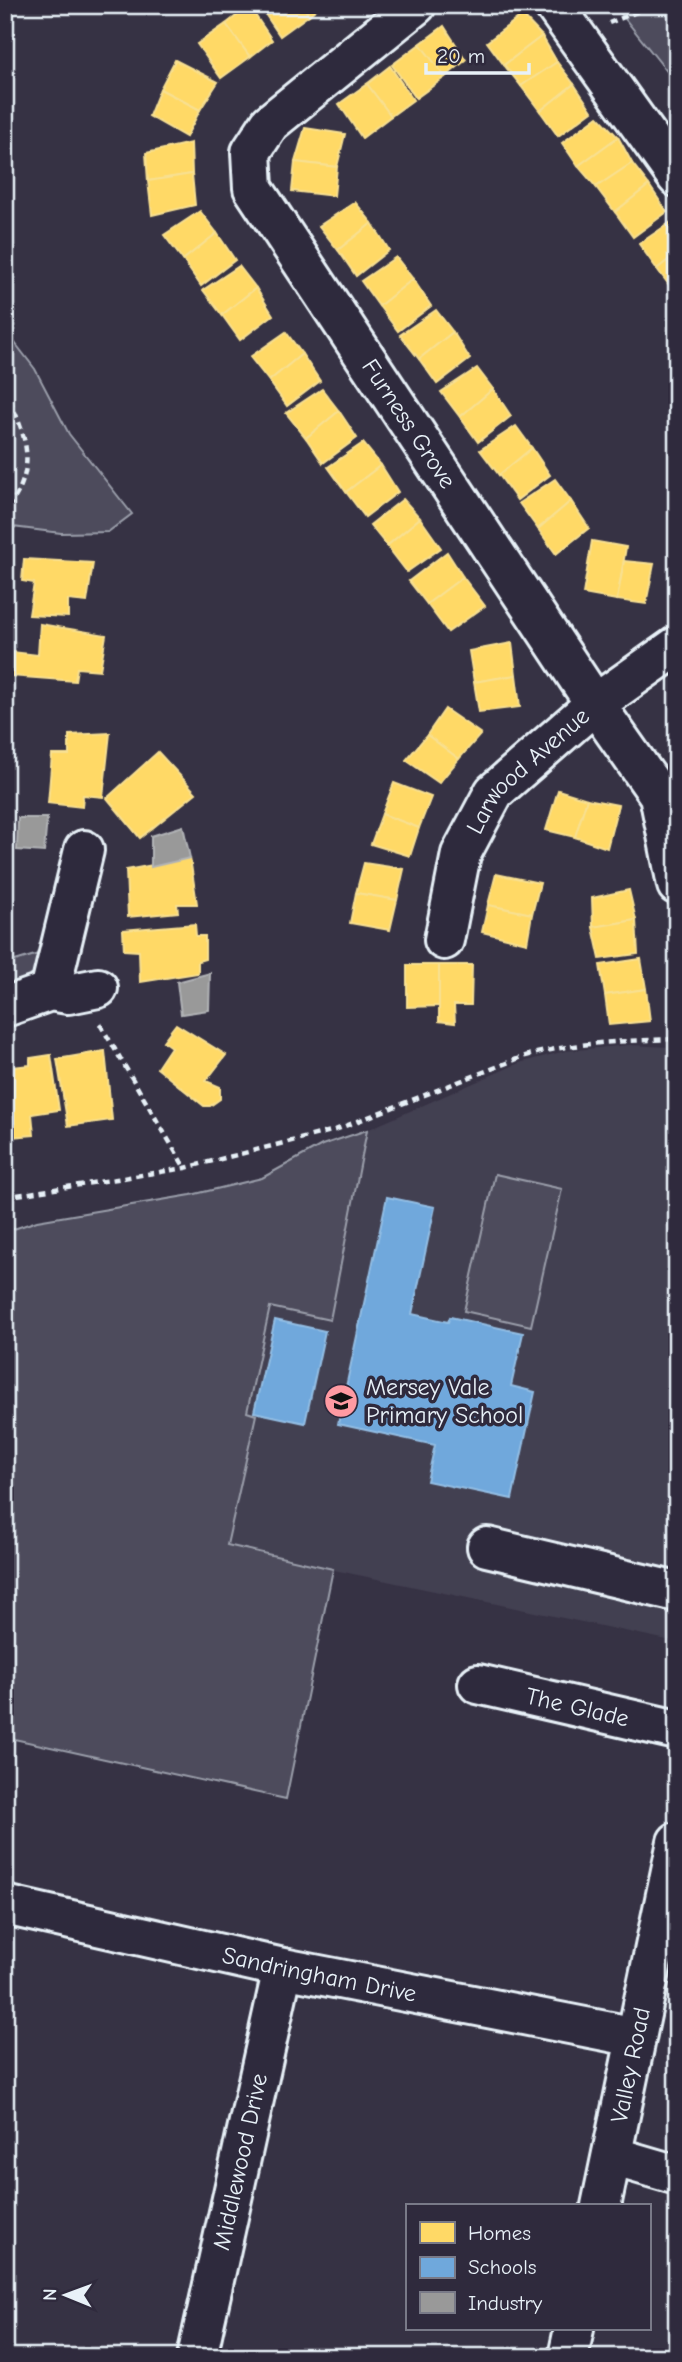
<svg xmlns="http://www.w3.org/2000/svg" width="682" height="2362" font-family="'Comic Neue',sans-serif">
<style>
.built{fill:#433f51}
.green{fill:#4d4b5c;stroke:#9a9eaa;stroke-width:2}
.homes{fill:#ffd966;stroke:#f8e092;stroke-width:2}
.schools{fill:#6fa8dc;stroke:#93bee4;stroke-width:2}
.industry{fill:#999;stroke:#b1b3b6;stroke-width:2}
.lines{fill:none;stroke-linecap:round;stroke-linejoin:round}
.minor-casing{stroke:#e8f1f8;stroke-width:44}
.path{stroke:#e8f1f8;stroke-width:4.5;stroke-dasharray:7 5;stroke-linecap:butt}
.minor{stroke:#2f2a3d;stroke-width:38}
.labels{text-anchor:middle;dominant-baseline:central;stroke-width:7;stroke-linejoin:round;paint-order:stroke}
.street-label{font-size:24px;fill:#e8f1f8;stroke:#2f2a3d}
.poi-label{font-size:24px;fill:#e8f1f8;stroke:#2f2a3d;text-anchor:start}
</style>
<rect width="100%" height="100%" fill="#363244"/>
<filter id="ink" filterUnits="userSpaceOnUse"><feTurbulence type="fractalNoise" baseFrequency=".0143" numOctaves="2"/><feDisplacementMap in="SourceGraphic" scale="14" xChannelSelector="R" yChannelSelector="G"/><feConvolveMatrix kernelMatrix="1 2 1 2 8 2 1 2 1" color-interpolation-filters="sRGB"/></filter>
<g filter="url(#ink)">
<!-- built -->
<polygon class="built" points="629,1045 669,1047 677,1082 677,1642 334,1570 286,1799 5,1737 5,1232 37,1221 191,1195 262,1178 322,1145 367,1130 519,1063 565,1051"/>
<!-- green -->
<g class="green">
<polygon points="614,5 677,5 677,84"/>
<polygon points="5,330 35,369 69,434 132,514 108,532 61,533 5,526"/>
<polygon points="45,952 43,973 5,990 5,964"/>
<polygon points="367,1130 330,1320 270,1307 247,1412 256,1415 227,1545 333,1569 286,1799 5,1737 5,1232 37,1221 191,1195 262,1178 322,1145"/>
<polygon points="495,1174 562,1189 531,1326 464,1311"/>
</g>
<!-- homes -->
<g class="homes">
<polygon points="259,5 302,5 309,15 280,36"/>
<polygon points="302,5 321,5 309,15"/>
<polygon points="249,6 272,40 250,57 226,24"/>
<polygon points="522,15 542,36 504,65 487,42"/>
<polygon points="226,24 250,57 221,78 197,44"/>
<polygon points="444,26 466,60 445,77 420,44"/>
<polygon points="542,36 557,62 521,86 504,65"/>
<polygon points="420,44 445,77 416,98 392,65"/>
<polygon points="175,60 218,82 200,110 160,89"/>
<polygon points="557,62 574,84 540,111 521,86"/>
<polygon points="390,66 413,100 391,116 367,84"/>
<polygon points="367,84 391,116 362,138 339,104"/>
<polygon points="574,84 592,111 558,136 540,111"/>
<polygon points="160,89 200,110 186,137 149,116"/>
<polygon points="598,116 618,137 578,166 562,143"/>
<polygon points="305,128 345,134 337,167 295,162"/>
<polygon points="618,137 632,163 596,187 578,166"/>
<polygon points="191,143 192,174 148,181 146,153"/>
<polygon points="295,162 337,167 334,196 292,191"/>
<polygon points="632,163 649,185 615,212 596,187"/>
<polygon points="192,174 195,205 152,215 148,181"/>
<polygon points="649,185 667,212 633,237 615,212"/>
<polygon points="355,202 372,223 338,250 319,226"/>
<polygon points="200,211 217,233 183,260 164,235"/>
<polygon points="674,220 677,253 657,269 639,244"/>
<polygon points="372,223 389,250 356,276 338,250"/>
<polygon points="217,233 235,260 201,286 183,260"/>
<polygon points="677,253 677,293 676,294 657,269"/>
<polygon points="396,257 413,279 379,306 361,281"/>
<polygon points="239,266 256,288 222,315 203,290"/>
<polygon points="413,279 431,306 398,331 379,306"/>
<polygon points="256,288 273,315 240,340 222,315"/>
<polygon points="436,310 453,332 419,359 400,335"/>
<polygon points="286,332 302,354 269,381 250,357"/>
<polygon points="453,332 470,359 437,384 419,359"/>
<polygon points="302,354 320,381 287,406 269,381"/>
<polygon points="477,368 493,389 460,417 441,392"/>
<polygon points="322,389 339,411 306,438 286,413"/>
<polygon points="493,389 511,416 478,442 460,417"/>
<polygon points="339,411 357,438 323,463 306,438"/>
<polygon points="516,426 532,448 499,475 480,450"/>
<polygon points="363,443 381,465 346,492 328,467"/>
<polygon points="532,448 550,475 517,500 499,475"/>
<polygon points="381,465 398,492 365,517 346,492"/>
<polygon points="555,479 571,501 538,529 519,503"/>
<polygon points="403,499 420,518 387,546 370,525"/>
<polygon points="571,501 589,528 556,554 538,529"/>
<polygon points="420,518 441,548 407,572 387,546"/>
<polygon points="592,541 626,547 617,600 583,594"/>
<polygon points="447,552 463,577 427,604 409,581"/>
<polygon points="24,559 93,563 87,602 68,600 68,617 29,615 34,583 22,581"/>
<polygon points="624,561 654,564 646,604 617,600"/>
<polygon points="463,577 485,606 448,632 427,604"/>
<polygon points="40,624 106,635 100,670 77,668 75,681 11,676 13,652 38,655"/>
<polygon points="512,643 516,675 474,682 469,651"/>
<polygon points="516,675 520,707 479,712 474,682"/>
<polygon points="445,709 481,734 459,759 427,735"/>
<polygon points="110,733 103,797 83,795 82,807 48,803 52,755 69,755 69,735"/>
<polygon points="427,735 459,759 439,783 406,760"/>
<polygon points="158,752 196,793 140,838 107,798"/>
<polygon points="394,783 431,797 419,828 382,814"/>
<polygon points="558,790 587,799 575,837 546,830"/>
<polygon points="587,799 618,805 607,848 575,837"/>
<polygon points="382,814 419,828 410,856 371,844"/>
<polygon points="190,858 197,904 177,904 178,912 128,917 126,870"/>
<polygon points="364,863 404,869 397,900 356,893"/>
<polygon points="496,874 540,883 532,914 488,905"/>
<polygon points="629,890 636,920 593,927 592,898"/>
<polygon points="356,893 397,900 390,930 350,923"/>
<polygon points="488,905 532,914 527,943 482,932"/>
<polygon points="636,920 638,954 600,959 593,927"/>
<polygon points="195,924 196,936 205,936 205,959 198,961 198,973 140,982 139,951 124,950 123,930"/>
<polygon points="641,959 646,989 605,995 600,965"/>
<polygon points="407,965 439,965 440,1006 407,1007"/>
<polygon points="439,965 472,965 471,1005 454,1005 455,1023 439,1021"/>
<polygon points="646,989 650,1021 609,1025 605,995"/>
<polygon points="176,1024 226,1055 206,1081 220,1087 220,1099 210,1106 204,1106 157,1068 171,1047 163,1041"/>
<polygon points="105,1051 112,1120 68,1126 57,1059"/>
<polygon points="51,1055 59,1110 32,1114 34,1135 11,1137 5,1068 30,1065 30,1058"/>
</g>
<!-- schools -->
<g class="schools">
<polygon points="387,1197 435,1207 412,1314 448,1322 450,1317 523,1333 511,1386 535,1392 512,1499 427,1481 435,1445 338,1424"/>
<polygon points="275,1320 325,1331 305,1423 254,1412"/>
</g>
<!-- industry -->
<g class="industry">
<polygon points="18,818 47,818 44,852 17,850"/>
<polygon points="183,826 190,858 151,867 151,836"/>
<polygon points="210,973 209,1010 181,1014 177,982"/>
</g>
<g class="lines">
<!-- minor casing -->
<g class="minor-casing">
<g id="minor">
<path id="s1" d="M416,5L270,123L251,152L253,188L595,704L659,795L677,885"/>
<polyline points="554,5 677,177"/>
<path id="s2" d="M444,940L461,854L494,792L595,704L677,646"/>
<polyline points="50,991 84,850"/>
<polyline points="5,1007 50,991 68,994 98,988"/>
<polyline points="487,1547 677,1592"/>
<path id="s3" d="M478,1684L677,1730"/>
<path id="s4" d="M5,1905L283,1968L636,2037"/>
<polyline points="612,2156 677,2175"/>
<path id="s5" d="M601,2206L677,1842"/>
<path id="s6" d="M197,2357L283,1968"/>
<polyline points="568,2357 574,2329"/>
</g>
</g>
<!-- path -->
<g class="path">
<polyline points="609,23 654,5"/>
<path d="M5,389C24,433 40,463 9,507L5,508"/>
<polyline points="100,1024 185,1168"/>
<path d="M5,1197L185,1168L335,1130L522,1057C573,1042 623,1041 677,1039"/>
</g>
<!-- minor -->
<use href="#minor" class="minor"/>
</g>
</g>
<!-- icons -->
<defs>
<g id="school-disc" transform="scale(1.75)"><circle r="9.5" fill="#ff9aa2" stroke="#2f2a3d"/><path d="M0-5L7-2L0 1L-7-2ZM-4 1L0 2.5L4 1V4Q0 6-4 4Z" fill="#111"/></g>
</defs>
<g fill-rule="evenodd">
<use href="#school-disc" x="341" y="1401"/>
</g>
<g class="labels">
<!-- street labels -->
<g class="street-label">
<text stroke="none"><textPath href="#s1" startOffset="541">Furness Grove</textPath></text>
<text stroke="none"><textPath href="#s2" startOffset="196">Larwood Avenue</textPath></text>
<text stroke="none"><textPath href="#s3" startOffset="102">The Glade</textPath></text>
<text stroke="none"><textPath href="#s4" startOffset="322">Sandringham Drive</textPath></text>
<text stroke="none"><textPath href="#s5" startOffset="144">Valley Road</textPath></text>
<text stroke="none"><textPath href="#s6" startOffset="200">Middlewood Drive</textPath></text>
</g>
<!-- poi labels -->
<g class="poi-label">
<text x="366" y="1387">Mersey Vale<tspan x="366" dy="28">Primary School</tspan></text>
</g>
</g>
<!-- margin -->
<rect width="682" height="2362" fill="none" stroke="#2f2a3d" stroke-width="28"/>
<rect x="14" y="14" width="654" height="2334" fill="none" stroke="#e8f1f8" stroke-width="2.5" filter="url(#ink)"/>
<!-- legend -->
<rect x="406" y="2204" width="245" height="126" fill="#2f2a3d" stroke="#797a88" stroke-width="2"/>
<rect x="420" y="2222" width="35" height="21" fill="#ffd966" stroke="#797a88" stroke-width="2"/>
<text x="468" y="2240" font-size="21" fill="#e8f1f8">Homes</text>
<rect x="420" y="2257" width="35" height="21" fill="#6fa8dc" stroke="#797a88" stroke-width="2"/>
<text x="468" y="2274" font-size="21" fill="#e8f1f8">Schools</text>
<rect x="420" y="2292" width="35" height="21" fill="#999999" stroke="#797a88" stroke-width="2"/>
<text x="468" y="2310" font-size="21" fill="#e8f1f8">Industry</text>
<!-- north arrow -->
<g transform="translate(66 2295) rotate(271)" stroke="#2f2a3d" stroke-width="5" paint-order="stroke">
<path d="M0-5L12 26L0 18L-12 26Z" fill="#e8f1f8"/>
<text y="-10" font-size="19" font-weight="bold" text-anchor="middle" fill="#e8f1f8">N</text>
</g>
<!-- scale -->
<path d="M426 63v10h103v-10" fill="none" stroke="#e8f1f8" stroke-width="3.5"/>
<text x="437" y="63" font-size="21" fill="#e8f1f8" stroke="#2f2a3d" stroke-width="5" paint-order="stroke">20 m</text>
</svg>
